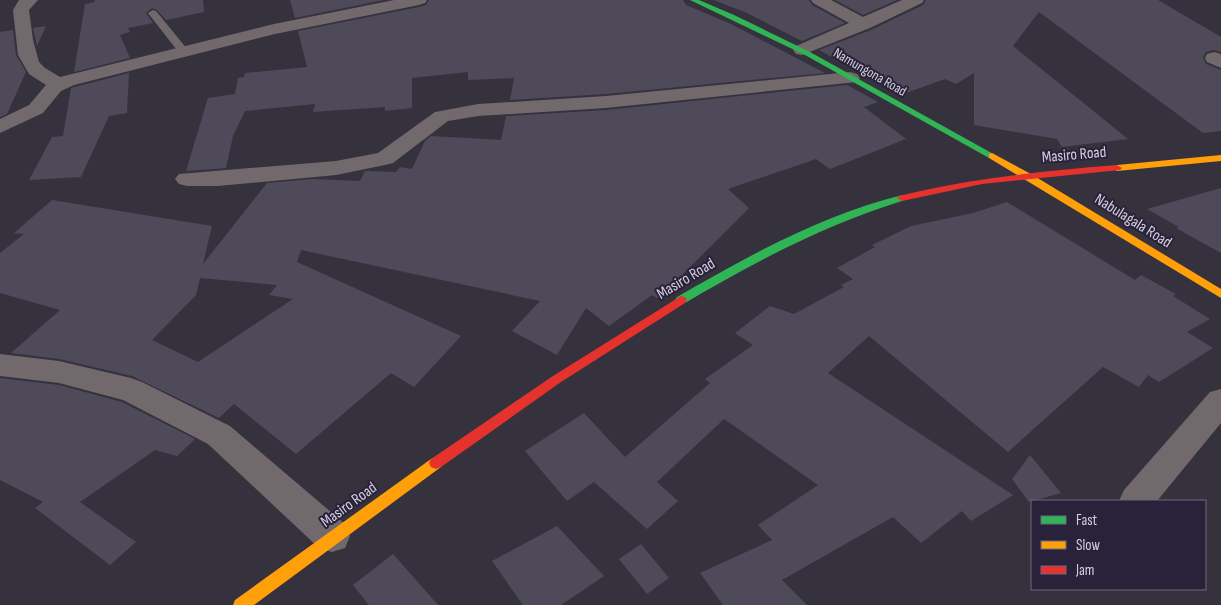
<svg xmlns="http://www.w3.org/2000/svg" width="1221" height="605" font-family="'Sofia Sans Condensed',sans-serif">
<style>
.building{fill:#4f4a5a;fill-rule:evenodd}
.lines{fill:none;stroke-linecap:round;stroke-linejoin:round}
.lane{fill:#71696c;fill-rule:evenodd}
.street{fill:#71696c;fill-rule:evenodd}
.fast{fill:#30b455;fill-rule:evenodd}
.slow{fill:#ff9f0a;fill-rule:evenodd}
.jam{fill:#e5322d;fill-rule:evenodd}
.labels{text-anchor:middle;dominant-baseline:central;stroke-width:4;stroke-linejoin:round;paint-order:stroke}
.far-street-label{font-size:14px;fill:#d3d0df;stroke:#29223a}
.street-label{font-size:16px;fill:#d3d0df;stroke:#29223a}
</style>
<rect width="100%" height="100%" fill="#35323e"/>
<!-- building -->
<g class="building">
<polygon points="94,0 203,0 204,12 166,20 157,10 152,8 146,13 153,23 128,28 130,32 120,35 130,58 74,72 85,4 95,2"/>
<polygon points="290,0 384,0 295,18"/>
<polygon points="429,0 683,0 686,5 731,24 825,73 606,94 510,100 514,78 468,80 468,72 412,78 412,108 385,111 385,107 313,112 315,104 245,111 233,136 226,168 186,171 208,98 235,94 238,78 244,77 245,73 307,67 298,31 419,7 426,5"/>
<polygon points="713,0 809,0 812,5 845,23 802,41 745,12"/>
<polygon points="835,0 897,0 863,15"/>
<polygon points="926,0 1158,0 1221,37 1221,52 1213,50 1206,52 1203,57 1206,64 1221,70 1221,131 1203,133 1039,12 1013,46 1128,139 1062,147 1057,139 974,125 974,73 956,84 945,79 900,95 819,50 871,30 923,5"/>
<polygon points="46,26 37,46 33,28"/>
<polygon points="13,30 16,55 26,72 7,114 0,117 0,32"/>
<polygon points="129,73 127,113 109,116 81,177 29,180 52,137 63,136 71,88"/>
<path d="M847,85L878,102L864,107L906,139L830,169L816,159L728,189L749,208L683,274L686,275L657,298L652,295L609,326L586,308L557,355L512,331L540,301L301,250L297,262L461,336L414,387L391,373L296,454L234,404L219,418L132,376L59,359L11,353L60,310L0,293V253L24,234L14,233L52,200L212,226L203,264L267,183L313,179L360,181L365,171L396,172L400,167L412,169L425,141L431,136L501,140L506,116L606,110ZM200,278L277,285L269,295L293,299L198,362L152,340L196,295Z"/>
<polygon points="1221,188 1221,253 1176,228 1179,227 1147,209"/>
<polygon points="1007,202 1135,280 1141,275 1176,294 1173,296 1210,319 1187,332 1213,348 1159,382 1148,375 1139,387 1103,367 1008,452 869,336 828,373 1013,495 971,521 962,511 921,543 893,517 782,580 807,605 723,605 700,573 772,540 758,525 818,485 724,419 657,482 678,501 647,529 594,482 567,501 525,451 584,413 625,457 710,383 705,379 753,345 735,333 770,306 794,314 844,287 841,285 853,279 837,268 875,247 872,245 911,226 973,213"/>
<polygon points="0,378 59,385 122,402 195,439 177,456 155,450 80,502 136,542 110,565 35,508 43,502 0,480"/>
<polygon points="1030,455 1061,493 1029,502 1012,479"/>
<polygon points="557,526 604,576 561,605 523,605 492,561"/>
<polygon points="641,544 669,578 647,594 619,559"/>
<polygon points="393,554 438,605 369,605 353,585"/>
</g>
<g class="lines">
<!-- lane -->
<polygon class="lane" points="153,10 156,11 188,50 188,54 180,54 148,13"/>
<!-- street -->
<g class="street">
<polygon points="19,0 38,0 29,10 33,40 39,62 45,68 60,77 274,24 394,0 427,0 425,3 419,5 275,34 74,85 61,91 43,113 0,133 0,119 29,105 46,85 29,74 18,55 13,10"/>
<polygon points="811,0 831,0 863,17 902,0 924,0 922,3 870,28 802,55 796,54 793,50 796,46 849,23 813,3"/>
<polygon points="1214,52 1221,54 1221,68 1207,62 1205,58 1207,54"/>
<polygon points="850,72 857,74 860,78 857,82 606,108 478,116 448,121 393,163 385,165 336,175 218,186 187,186 179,184 175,179 179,174 336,161 378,153 435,112 478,104 606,96"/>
<polygon points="0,354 59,361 131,378 142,382 230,426 345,524 350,536 345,548 332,552 319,548 208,444 123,400 59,383 0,376"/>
<polygon points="1221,389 1221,423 1157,501 1119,501 1124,490 1210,392"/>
</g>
<!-- fast -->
<g class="fast">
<polygon points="690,0 699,0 734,15 810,52 997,156 995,158 989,158 805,55"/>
<path d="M902,195L905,196L907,198L905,200C827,224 756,261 685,303H677L675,300L677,297C748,256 822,215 902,195Z"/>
</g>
<!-- slow -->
<g class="slow">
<polygon points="992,153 1031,174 1221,289 1221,298 989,158 989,154"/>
<polygon points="1221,155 1221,161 1117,171 1112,168 1117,165"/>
<polygon points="436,457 441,459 443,463 441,467 254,605 233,605 235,600 431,459"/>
</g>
<!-- jam -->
<g class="jam">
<path d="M1117,165L1122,168L1120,170L982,184L902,201L897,198L899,196C971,178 1043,171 1117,165Z"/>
<polygon points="681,296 685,297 687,300 685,303 561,382 441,467 436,469 431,467 429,463 431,459 553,376"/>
</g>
</g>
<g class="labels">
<!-- far-street labels -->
<g class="far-street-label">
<text transform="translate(870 72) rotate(30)">Namungona Road</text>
</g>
<!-- street labels -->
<g class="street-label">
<text transform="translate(1074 155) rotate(-5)">Masiro Road</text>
<text transform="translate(1133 221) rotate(32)">Nabulagala Road</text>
<text transform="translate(686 279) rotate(-31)">Masiro Road</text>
<text transform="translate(349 505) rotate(-36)">Masiro Road</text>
</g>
</g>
<!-- legend -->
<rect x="1031" y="500" width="175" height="90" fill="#29223a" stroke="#6d687c"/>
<rect x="1041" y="516" width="25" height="8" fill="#30b455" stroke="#6d687c"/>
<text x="1076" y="525" font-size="15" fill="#d3d0df">Fast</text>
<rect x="1041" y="541" width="25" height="8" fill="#ff9f0a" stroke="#6d687c"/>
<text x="1076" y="550" font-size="15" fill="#d3d0df">Slow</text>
<rect x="1041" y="566" width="25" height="8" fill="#e5322d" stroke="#6d687c"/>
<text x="1076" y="575" font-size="15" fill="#d3d0df">Jam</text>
</svg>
